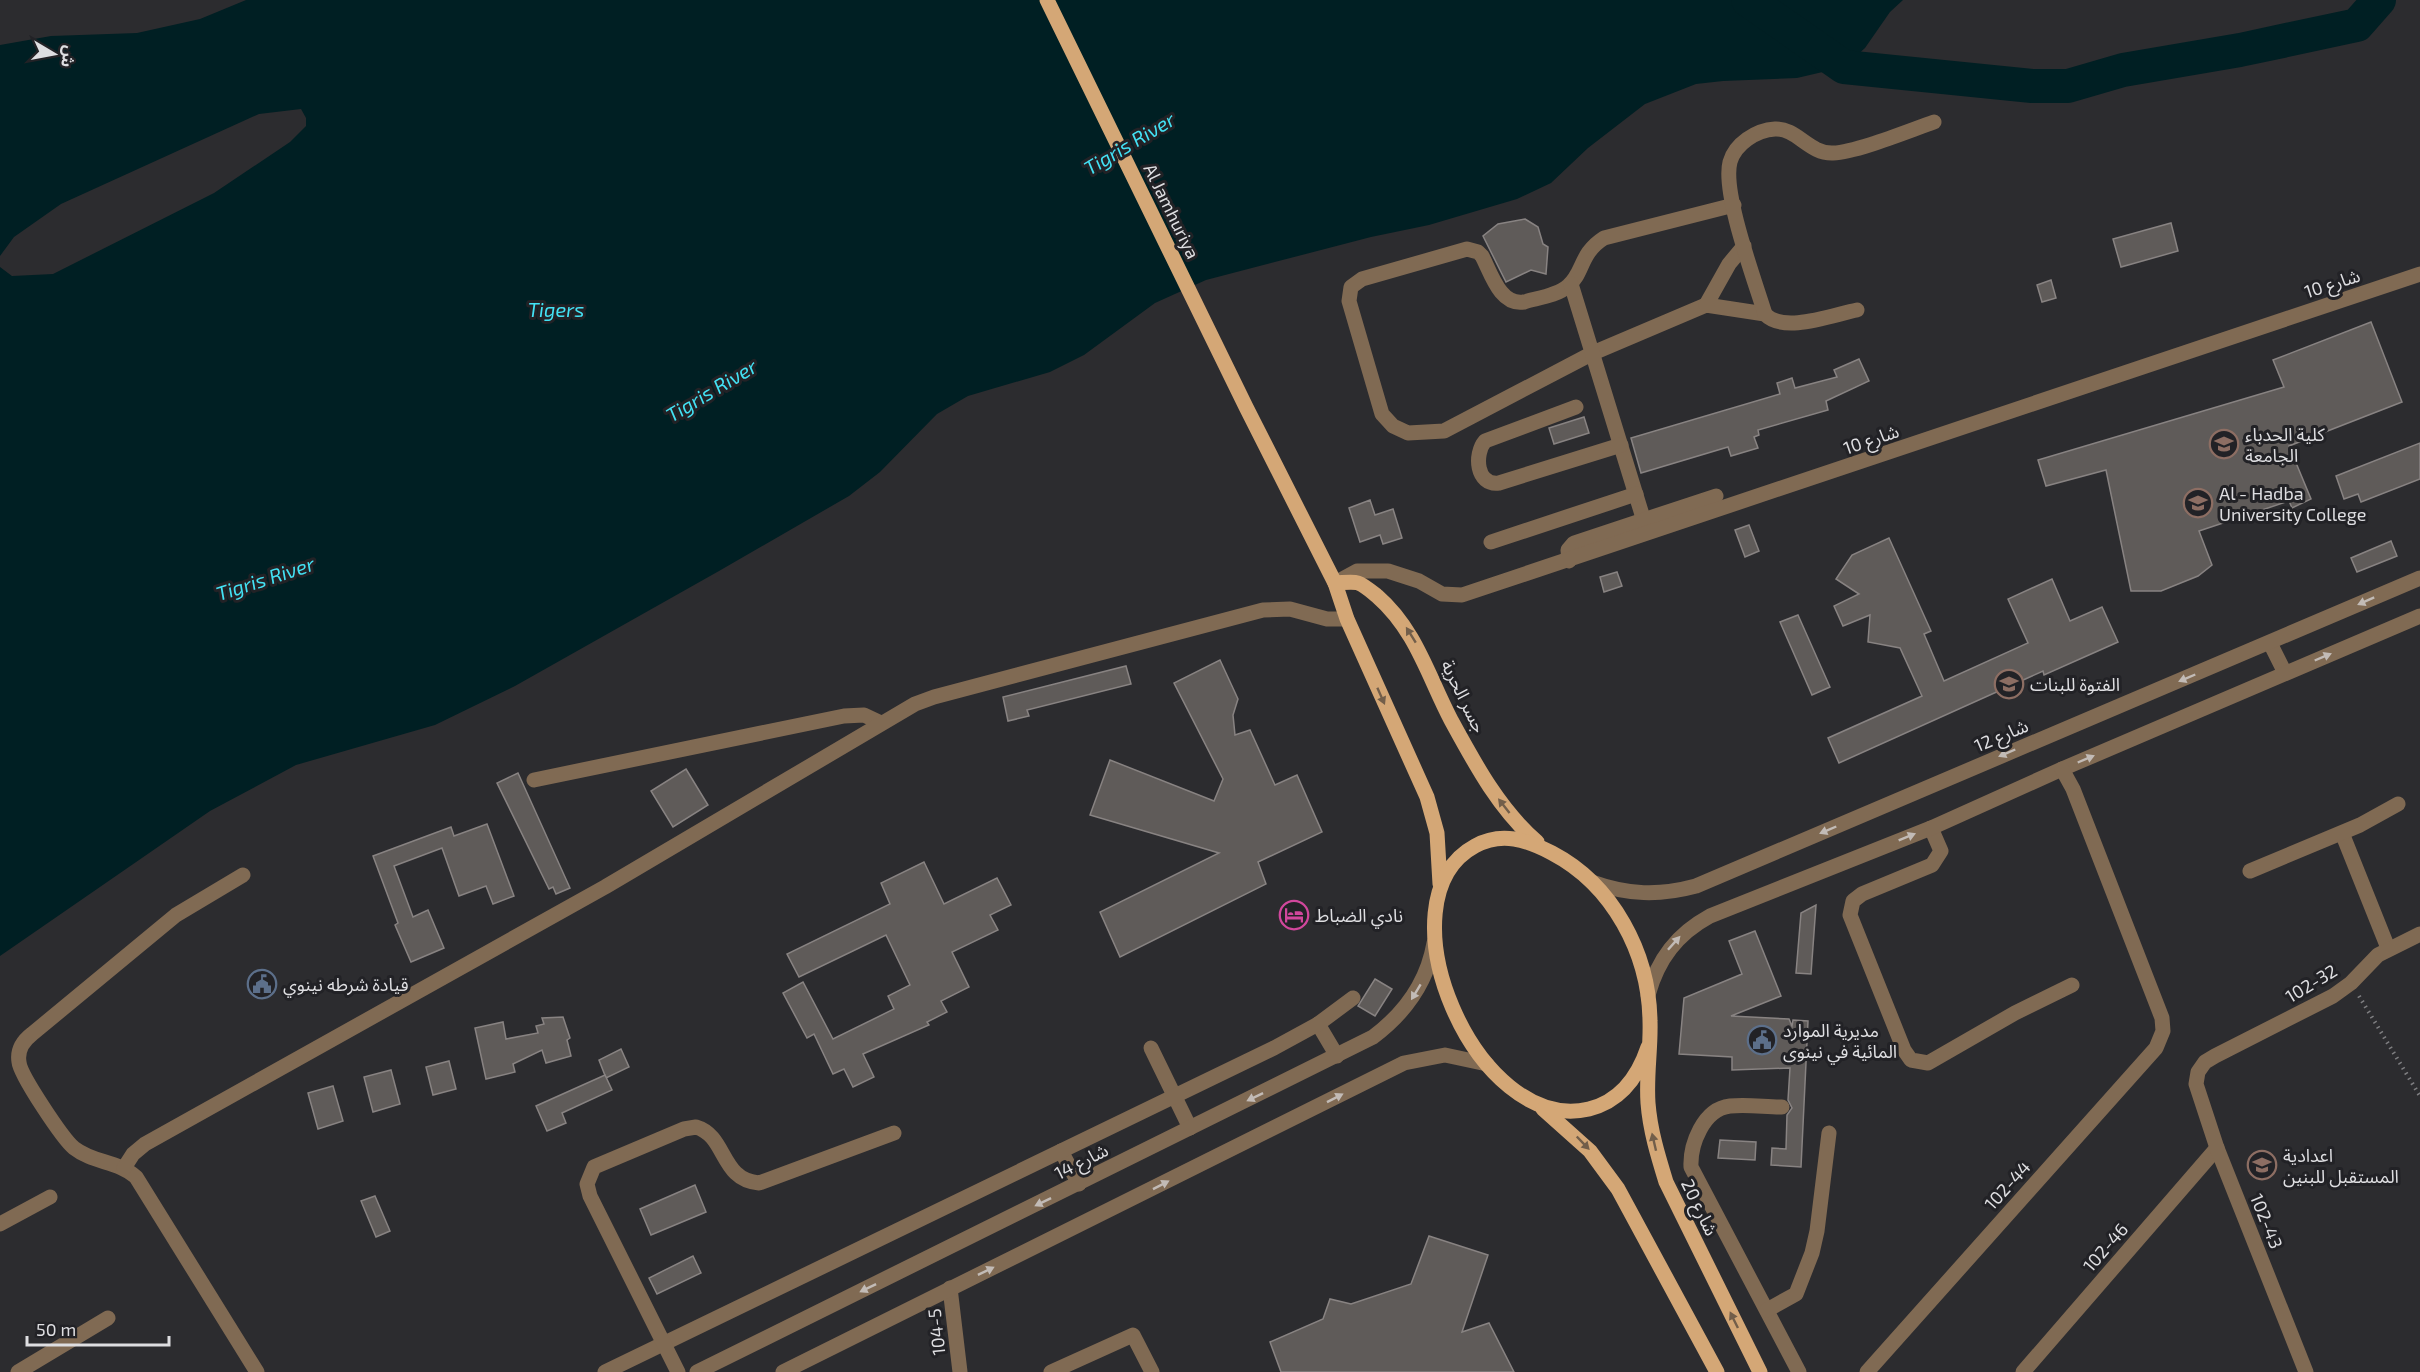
<svg xmlns="http://www.w3.org/2000/svg" width="2420" height="1372" font-family="'Exo 2','Noto Sans Arabic',sans-serif">
<style>
.water{fill:#001f23}
.lines{fill:none;stroke-linecap:round;stroke-linejoin:round}
.river{stroke:#001f23;stroke-width:34}
.building{fill:#5f5b59;stroke:#888382;stroke-width:1.5}
.path{stroke:#7e7e81;stroke-width:4;stroke-dasharray:1.5 4.5;stroke-linecap:butt}
.minor{stroke:#806a53;stroke-width:15}
.major{stroke:#d4a776;stroke-width:15}
.oneway{fill:#c2bbb6}
.oneway2{fill:#725e4a}
.labels{text-anchor:middle;dominant-baseline:central;stroke-width:6;stroke-linejoin:round;paint-order:stroke}
.street-label{font-size:18px;fill:#dedee1;stroke:#222226}
.poi-label{font-size:18px;fill:#dedee1;stroke:#222226;text-anchor:start}
.water-label{font-size:20px;font-style:italic;fill:#43e2f4;stroke:#222226}
</style>
<rect width="100%" height="100%" fill="#2c2c2f"/>
<!-- water -->
<polygon class="water" points="246,0 1903,0 1890,12 1865,48 1844,67 1797,78 1723,81 1696,84 1645,104 1588,148 1551,183 1517,199 1429,225 1371,237 1206,280 1155,303 1084,355 1050,372 968,396 937,414 880,472 849,496 719,571 515,686 435,725 296,765 210,811 0,956 0,267 12,276 53,274 214,193 290,142 306,126 306,118 301,109 259,114 61,204 14,237 0,256 0,45 51,36 137,33 200,19"/>
<g class="lines">
<!-- river -->
<polyline class="river" points="1748,0 1844,67 2032,86 2068,86 2123,70 2240,50 2357,25 2379,0"/>
</g>
<!-- building -->
<g class="building">
<polygon points="1525,219 1538,227 1543,244 1548,247 1546,274 1531,270 1506,282 1483,236 1498,224"/>
<polygon points="2171,223 2178,251 2121,267 2113,239"/>
<polygon points="2051,280 2056,298 2042,302 2037,285"/>
<polygon points="2371,322 2402,402 2289,446 2311,499 2292,508 2289,501 2199,531 2212,565 2198,576 2161,591 2131,591 2106,470 2046,486 2038,460 2284,387 2273,360"/>
<polygon points="1859,359 1869,381 1826,401 1828,410 1758,430 1759,435 1754,437 1758,448 1731,456 1728,447 1641,473 1631,438 1780,394 1777,383 1792,378 1795,388 1837,377 1834,370"/>
<polygon points="1584,417 1589,433 1554,444 1549,428"/>
<polygon points="2420,443 2420,479 2361,502 2358,494 2344,499 2336,476"/>
<polygon points="1370,500 1375,515 1393,509 1402,538 1383,544 1380,535 1360,542 1349,508"/>
<polygon points="1749,525 1759,551 1745,557 1735,530"/>
<polygon points="1889,538 1931,631 1924,634 1944,681 2028,643 2008,599 2052,579 2070,621 2102,607 2118,642 2044,675 2043,671 1839,763 1828,738 1922,696 1900,648 1868,642 1870,615 1843,626 1834,606 1859,594 1836,579 1852,555"/>
<polygon points="2391,541 2397,556 2357,572 2351,558"/>
<polygon points="1617,572 1622,586 1604,592 1600,577"/>
<polygon points="1798,615 1830,687 1812,695 1780,622"/>
<polygon points="1220,660 1238,699 1233,715 1235,735 1250,730 1275,785 1297,775 1322,832 1258,862 1266,884 1120,957 1100,912 1219,853 1090,815 1110,760 1214,801 1223,779 1174,683"/>
<polygon points="1126,666 1131,684 1027,710 1029,716 1008,721 1003,697"/>
<polygon points="686,769 708,805 673,827 651,791"/>
<polygon points="518,773 570,888 556,894 553,887 549,889 497,783"/>
<polygon points="487,824 514,896 493,904 486,886 459,896 442,848 394,866 413,917 428,910 444,948 411,962 395,925 398,923 373,856 451,827 454,836"/>
<polygon points="924,862 944,904 997,878 1011,905 990,915 998,930 952,952 969,987 941,1001 947,1012 927,1022 929,1025 863,1054 874,1077 853,1087 844,1069 833,1074 814,1034 807,1038 783,993 803,982 833,1039 894,1009 888,996 910,985 886,935 799,977 787,954 890,904 881,883"/>
<polygon points="1816,905 1811,974 1796,973 1801,913"/>
<polygon points="1755,931 1781,996 1731,1016 1789,1019 1792,1026 1793,1020 1808,1021 1801,1167 1771,1165 1772,1148 1786,1149 1787,1115 1792,1108 1788,1100 1790,1068 1732,1070 1732,1057 1679,1054 1684,998 1742,974 1729,941"/>
<polygon points="1375,979 1392,989 1375,1016 1358,1006"/>
<polygon points="563,1017 570,1038 567,1040 571,1056 546,1063 542,1050 513,1064 515,1072 486,1079 475,1028 503,1022 506,1039 538,1033 536,1026 544,1024 542,1018"/>
<polygon points="621,1049 629,1067 606,1078 599,1060"/>
<polygon points="449,1061 456,1089 433,1095 426,1067"/>
<polygon points="391,1070 400,1104 373,1112 364,1077"/>
<polygon points="605,1075 612,1090 562,1113 566,1123 547,1131 536,1106"/>
<polygon points="333,1086 343,1121 318,1129 308,1093"/>
<polygon points="1720,1140 1756,1142 1755,1160 1718,1158"/>
<polygon points="695,1185 706,1212 651,1235 640,1209"/>
<polygon points="375,1196 390,1231 376,1237 361,1201"/>
<polygon points="1429,1236 1488,1255 1462,1332 1489,1323 1514,1372 1281,1372 1270,1342 1323,1319 1330,1299 1351,1304 1411,1284"/>
<polygon points="693,1256 701,1273 657,1294 649,1278"/>
</g>
<g class="lines">
<!-- path -->
<polyline class="path" points="2359,996 2420,1096"/>
<!-- minor -->
<g class="minor">
<path d="M1734,205L1604,238C1579,254 1584,273 1568,286C1557,296 1537,298 1524,302C1500,306 1491,273 1482,256L1478,252L1467,249L1362,279L1351,287L1349,301L1382,414L1393,426L1408,433L1444,431L1593,353L1706,305L1765,314"/>
<polyline points="1571,284 1644,521"/>
<polyline points="1706,305 1729,264 1744,246"/>
<path d="M1857,310C1832,315 1783,334 1765,314C1755,281 1722,193 1730,162C1735,144 1756,130 1775,129C1797,128 1809,154 1833,153C1857,152 1908,131 1934,122"/>
<path d="M1576,407L1485,441C1474,454 1476,486 1499,483L1621,445"/>
<polyline points="1491,542 1636,494"/>
<polyline points="1569,561 1568,550 1574,543 1716,496"/>
<polyline points="1335,583 1357,571 1388,571 1419,581 1442,594 1462,595 2420,274"/>
<polyline points="2270,643 2285,673"/>
<polyline points="534,780 844,716 864,715 881,723"/>
<polyline points="1931,828 1941,851 1932,865 1862,894 1853,901 1850,915 1904,1050 1911,1060 1928,1063 2015,1013 2072,985"/>
<polyline points="2342,833 2388,948"/>
<polyline points="2250,871 2360,825 2398,804"/>
<path d="M243,875L176,915L32,1034C23,1041 17,1050 19,1062C20,1075 63,1139 74,1148C93,1163 118,1161 136,1177L257,1372"/>
<path d="M1592,882C1628,895 1659,896 1696,886L2420,578"/>
<path d="M1648,995C1658,959 1677,934 1710,916L1931,828L2062,769L2420,616"/>
<polyline points="1318,1024 1337,1056"/>
<polyline points="1151,1048 1190,1128"/>
<path d="M1782,1107C1765,1107 1747,1104 1730,1106C1703,1109 1690,1145 1691,1167L1799,1372"/>
<polyline points="1061,1151 1079,1184"/>
<polyline points="124,1168 133,1154 145,1144 605,887 915,704 934,697 1263,610 1290,609 1327,619 1347,619"/>
<polyline points="0,1224 50,1197"/>
<polyline points="950,1288 960,1372"/>
<polyline points="1767,1310 1796,1294 1812,1253 1817,1231 1829,1133"/>
<polyline points="18,1372 108,1318"/>
<polyline points="605,1372 1274,1048 1318,1024 1353,998"/>
<path d="M678,1372L590,1196L587,1184L594,1167L684,1129L696,1127C727,1136 720,1180 759,1183L894,1133"/>
<path d="M697,1372L1373,1037C1405,1013 1427,983 1434,943"/>
<polyline points="783,1372 1404,1063 1445,1055 1487,1064"/>
<polyline points="1051,1372 1133,1335 1152,1372"/>
<polyline points="1867,1372 2156,1048 2163,1031 2162,1018 2073,789 2062,769"/>
<polyline points="2023,1372 2217,1148"/>
<polyline points="2306,1372 2217,1148 2196,1084 2198,1072 2205,1062 2215,1056 2333,996 2351,983 2378,955 2420,934"/>
</g>
<!-- major -->
<g class="major">
<polyline points="1047,0 1246,407 1335,583 1347,619 1427,797 1437,833 1440,884"/>
<path d="M1335,583C1342,583 1352,581 1358,583C1364,585 1372,592 1377,596C1416,630 1428,676 1451,720C1475,764 1499,809 1537,842"/>
<path d="M1648,1047C1638,1077 1621,1101 1589,1109C1476,1136 1376,899 1475,846C1502,831 1527,840 1552,853C1613,885 1649,953 1650,1021C1651,1048 1646,1075 1648,1103C1650,1130 1658,1156 1666,1182L1760,1372"/>
<polyline points="1543,1109 1590,1151 1618,1189 1717,1372"/>
</g>
</g>
<!-- one-way arrows -->
<defs><path id="oneway-solid" d="M-6-.8H1V-3.2L6.5 0L1 3.2V.8H-6Z" transform="scale(1.5)"/></defs>
<g class="oneway">
<use href="#oneway-solid" transform="translate(2366 601) rotate(156)"/>
<use href="#oneway-solid" transform="translate(2323 657) rotate(-23)"/>
<use href="#oneway-solid" transform="translate(2187 678) rotate(157)"/>
<use href="#oneway-solid" transform="translate(2007 753) rotate(157)"/>
<use href="#oneway-solid" transform="translate(2086 759) rotate(-23)"/>
<use href="#oneway-solid" transform="translate(1828 830) rotate(157)"/>
<use href="#oneway-solid" transform="translate(1907 837) rotate(-22)"/>
<use href="#oneway-solid" transform="translate(1674 943) rotate(-48)"/>
<use href="#oneway-solid" transform="translate(1416 992) rotate(121)"/>
<use href="#oneway-solid" transform="translate(1255 1097) rotate(154)"/>
<use href="#oneway-solid" transform="translate(1335 1098) rotate(-27)"/>
<use href="#oneway-solid" transform="translate(1161 1185) rotate(-27)"/>
<use href="#oneway-solid" transform="translate(1043 1202) rotate(154)"/>
<use href="#oneway-solid" transform="translate(986 1271) rotate(-26)"/>
<use href="#oneway-solid" transform="translate(868 1288) rotate(154)"/>
</g>
<g class="oneway2">
<use href="#oneway-solid" transform="translate(1411 635) rotate(-122)"/>
<use href="#oneway-solid" transform="translate(1381 696) rotate(66)"/>
<use href="#oneway-solid" transform="translate(1504 806) rotate(-128)"/>
<use href="#oneway-solid" transform="translate(1654 1142) rotate(-103)"/>
<use href="#oneway-solid" transform="translate(1583 1143) rotate(46)"/>
<use href="#oneway-solid" transform="translate(1734 1320) rotate(-116)"/>
</g>
<!-- icons -->
<defs>
<g id="school-ring" transform="scale(1.5)"><circle r="9.5" fill="#222226" stroke="#8d6e63" stroke-width="1.5"/><path d="M0-5L7-2L0 1L-7-2ZM-4 1L0 2.5L4 1V4Q0 6-4 4Z" fill="#8d6e63"/></g>
<g id="university-ring" transform="scale(1.5)"><circle r="9.5" fill="#222226" stroke="#8d6e63" stroke-width="1.5"/><path d="M0-5L7-2L0 1L-7-2ZM-4 1L0 2.5L4 1V4Q0 6-4 4Z" fill="#8d6e63"/></g>
<g id="hotel-ring" transform="scale(1.5)"><circle r="9.5" fill="#222226" stroke="#d1479c" stroke-width="1.5"/><path d="M-6-4.5h1.5V1H6V5H4.5V3h-9V5H-6ZM-4 0a1.8 1.8 0 1 1 3.6 0ZM.5 0V-2.5h3Q6-2.5 6 0Z" fill="#d1479c"/></g>
<g id="civic-ring" transform="scale(1.5)"><circle r="9.5" fill="#222226" stroke="#5c6f8a" stroke-width="1.5"/><path d="M-.6-6.5H3V-4.5H.6V-3L4-1V1h2V6H-6V1h2V-1L-.6-3ZM-1.2 2.5V6h2.4V2.5Z" fill="#5c6f8a"/></g>
</defs>
<g fill-rule="evenodd">
<use href="#school-ring" x="2224" y="444"/>
<use href="#university-ring" x="2198" y="503"/>
<use href="#school-ring" x="2009" y="684"/>
<use href="#hotel-ring" x="1294" y="915"/>
<use href="#civic-ring" x="262" y="984"/>
<use href="#civic-ring" x="1762" y="1040"/>
<use href="#school-ring" x="2262" y="1165"/>
</g>
<g class="labels">
<!-- street labels -->
<g class="street-label">
<text transform="translate(1172 211) rotate(64)">Al Jamhuriya</text>
<text transform="translate(2332 283) rotate(-18)">شارع 10</text>
<text transform="translate(1871 439) rotate(-19)">شارع 10</text>
<text transform="translate(1464 696) rotate(64)">جسر الحرية</text>
<text transform="translate(2001 735) rotate(-23)">شارع 12</text>
<text transform="translate(2311 983) rotate(-31)">102-32</text>
<text transform="translate(1081 1161) rotate(-27)">شارع 14</text>
<text transform="translate(2007 1185) rotate(-48)">102-44</text>
<text transform="translate(1700 1207) rotate(64)">شارع 20</text>
<text transform="translate(2267 1221) rotate(68)">102-43</text>
<text transform="translate(2105 1247) rotate(-49)">102-46</text>
<text transform="translate(936 1332) rotate(-96)">104-5</text>
</g>
<!-- poi labels -->
<g class="poi-label">
<text x="2245" y="434">كلية الحدباء<tspan x="2245" dy="21">الجامعة</tspan></text>
<text x="2219" y="493">Al - Hadba<tspan x="2219" dy="21">University College</tspan></text>
<text x="2030" y="684">الفتوة للبنات</text>
<text x="1315" y="915">نادي الضباط</text>
<text x="283" y="984">قيادة شرطه نينوي</text>
<text x="1783" y="1030">مديرية الموارد<tspan x="1783" dy="21">المائية في نينوى</tspan></text>
<text x="2283" y="1155">اعدادية<tspan x="2283" dy="21">المستقبل للبنين</tspan></text>
</g>
<!-- water labels -->
<g class="water-label">
<text transform="translate(1129 143) rotate(-31)">Tigris River</text>
<text x="556" y="309">Tigers</text>
<text transform="translate(711 390) rotate(-31)">Tigris River</text>
<text transform="translate(265 578) rotate(-18)">Tigris River</text>
</g>
</g>
<!-- north arrow -->
<g transform="translate(54 54) rotate(100)" stroke="#222226" stroke-width="4.5" paint-order="stroke">
<path d="M0-4.5L10 22L0 15L-10 22Z" fill="#dedee1"/>
<text y="-9" font-size="16" font-weight="bold" text-anchor="middle" fill="#dedee1">ش</text>
</g>
<!-- scale -->
<path d="M27 1336v9h142v-9" fill="none" stroke="#dedee1" stroke-width="3"/>
<text x="36" y="1336" font-size="18" fill="#dedee1" stroke="#222226" stroke-width="4.5" paint-order="stroke">50 m</text>
</svg>
